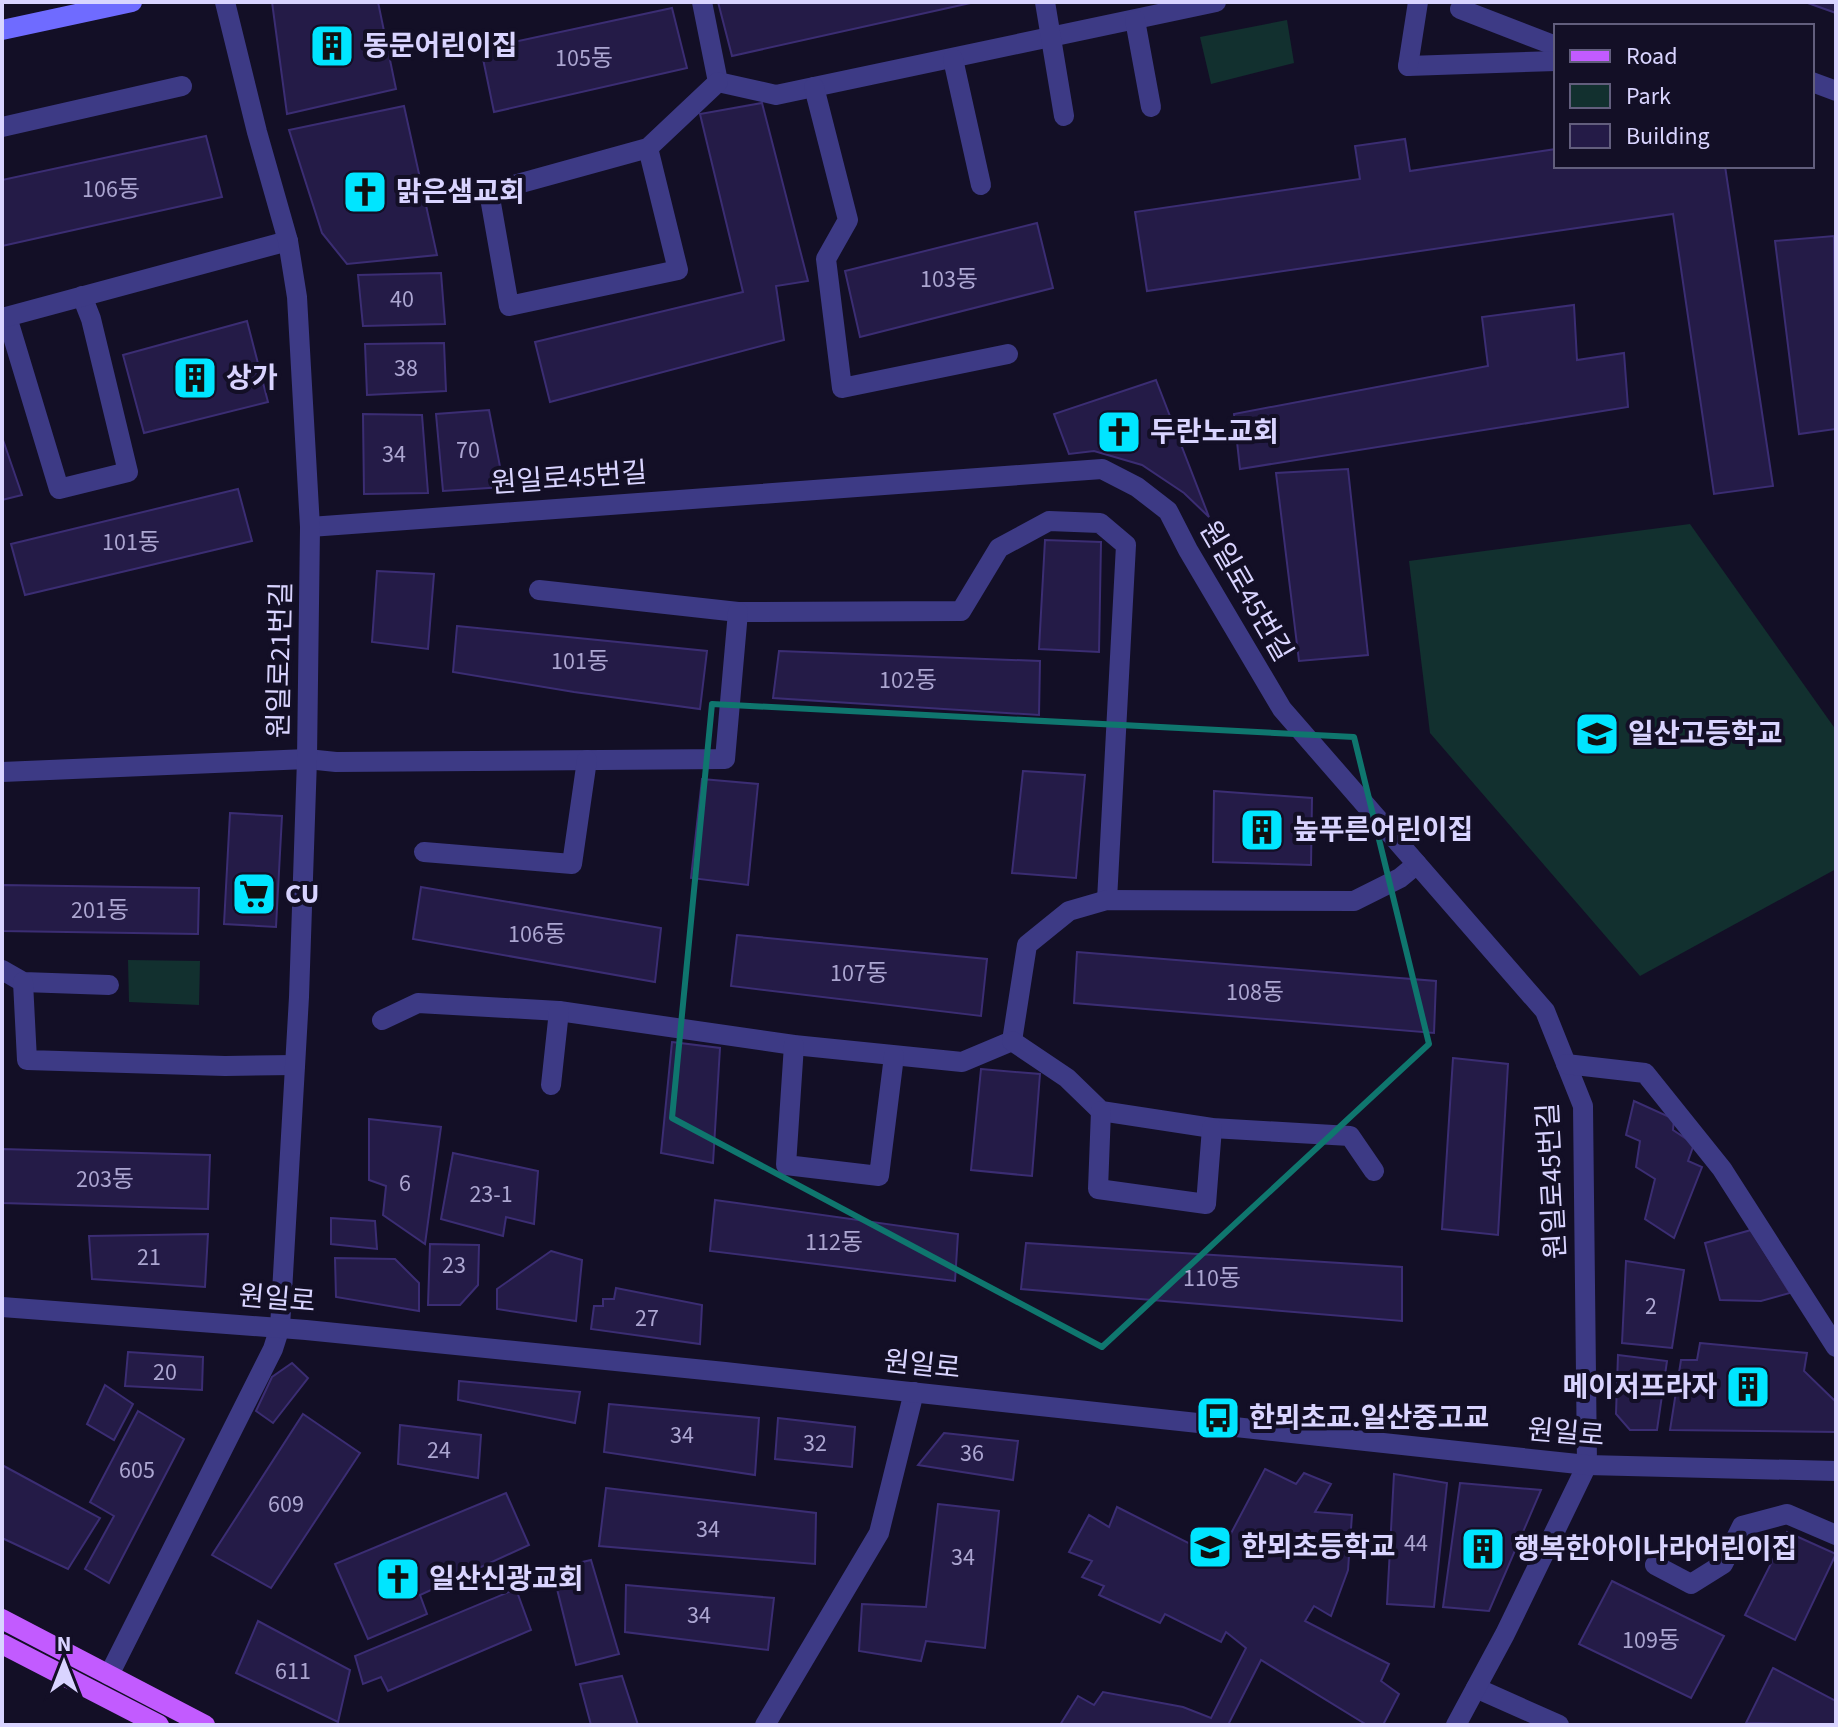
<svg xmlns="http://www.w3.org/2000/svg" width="1838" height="1727" font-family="'Source Sans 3','Noto Sans KR',sans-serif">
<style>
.green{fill:#12302f}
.building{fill:#241b47;stroke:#3b2d73;stroke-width:2}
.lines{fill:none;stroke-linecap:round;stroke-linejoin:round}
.service{stroke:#3d3a85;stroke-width:20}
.minor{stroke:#3d3a85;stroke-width:20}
.tertiary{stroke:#3d3a85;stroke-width:20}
.secondary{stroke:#6f6bff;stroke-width:20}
.primary{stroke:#c25bff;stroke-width:20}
.marked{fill:none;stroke:#0f766e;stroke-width:6;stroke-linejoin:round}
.labels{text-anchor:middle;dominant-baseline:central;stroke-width:8;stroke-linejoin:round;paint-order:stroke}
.number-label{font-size:24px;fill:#aca6d1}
.poi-label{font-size:28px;font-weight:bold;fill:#d9d4ff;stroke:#130f26;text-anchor:start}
.street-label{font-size:28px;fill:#d9d4ff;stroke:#130f26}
</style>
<rect width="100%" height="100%" fill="#130f26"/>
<!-- green -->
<g class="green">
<polygon points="1287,20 1294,63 1211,84 1200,37"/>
<polygon points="1690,524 1836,730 1836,869 1640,976 1430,733 1409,561"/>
<polygon points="128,960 200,961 199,1005 129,1002"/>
</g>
<!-- building -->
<g class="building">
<polygon points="272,2 378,2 396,89 287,114"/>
<polygon points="718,2 975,2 732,56"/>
<polygon points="1805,2 1836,2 1836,13"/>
<polygon points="672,8 687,68 494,112 481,49"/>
<polygon points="762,103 808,281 776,286 784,340 550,402 535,342 743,292 700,114"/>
<polygon points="404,106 437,255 347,264 322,233 289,130"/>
<polygon points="206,136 222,197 2,246 2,180"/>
<polygon points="1405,139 1410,171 1556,149 1556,166 1725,166 1773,486 1714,494 1673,214 1147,291 1135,212 1360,179 1355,146"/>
<polygon points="1037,223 1053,288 860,337 845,271"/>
<polygon points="1834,236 1836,429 1799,434 1775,241"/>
<polygon points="441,273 445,324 363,326 358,275"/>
<polygon points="1574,305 1577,360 1624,353 1628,407 1240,469 1234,414 1488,366 1482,317"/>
<polygon points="247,321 268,402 144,433 123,355"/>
<polygon points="444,343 446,391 367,395 365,344"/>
<polygon points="1156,380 1209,517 1184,493 1142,465 1094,451 1069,454 1054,414"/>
<polygon points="489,410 504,487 443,491 436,414"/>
<polygon points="363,414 422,415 428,493 364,494"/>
<polygon points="2,437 22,495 2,500"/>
<polygon points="1348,469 1368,655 1299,661 1276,473"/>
<polygon points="238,489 252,541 25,595 11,544"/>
<polygon points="1045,540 1101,542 1099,652 1039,649"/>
<polygon points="377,571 434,574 428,649 372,642"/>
<polygon points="457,626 707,651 700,709 574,692 453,672"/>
<polygon points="779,651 1040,661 1039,715 773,698"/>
<polygon points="1023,771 1085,775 1076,878 1012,873"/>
<polygon points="702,779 758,784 748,885 691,878"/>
<polygon points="1214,791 1312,798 1311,865 1213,862"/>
<polygon points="230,813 282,816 276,927 224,924"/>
<polygon points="2,885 199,888 198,934 2,931"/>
<polygon points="421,887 661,928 655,982 413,939"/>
<polygon points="737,935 987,959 981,1016 731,986"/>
<polygon points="1077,952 1436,981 1434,1033 1074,1003"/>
<polygon points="672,1042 720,1048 713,1163 661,1153"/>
<polygon points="1453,1058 1508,1064 1498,1235 1442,1229"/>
<polygon points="981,1069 1040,1074 1032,1176 971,1170"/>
<polygon points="1634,1101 1674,1119 1673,1130 1694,1144 1688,1161 1702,1167 1674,1238 1645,1219 1655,1179 1636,1167 1640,1141 1626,1135"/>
<polygon points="369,1119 441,1127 425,1244 383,1215 386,1186 369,1180"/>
<polygon points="2,1149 210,1155 208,1209 2,1203"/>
<polygon points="453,1153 538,1171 534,1224 506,1217 503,1236 441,1219"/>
<polygon points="715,1200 958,1234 955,1281 710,1251"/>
<polygon points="331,1218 375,1221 377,1249 331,1244"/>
<polygon points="1751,1230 1790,1293 1761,1301 1720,1300 1705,1243"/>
<polygon points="208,1234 205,1287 92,1279 89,1236"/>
<polygon points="1026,1243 1402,1267 1402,1321 1021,1289"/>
<polygon points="430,1244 479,1245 478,1285 460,1305 428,1305"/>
<polygon points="551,1251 582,1260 576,1321 497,1309 497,1289"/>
<polygon points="335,1258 395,1259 419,1283 419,1311 336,1297"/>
<polygon points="1626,1261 1684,1270 1672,1348 1622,1343"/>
<polygon points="616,1288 702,1305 700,1344 591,1329 594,1306 603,1306 603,1299 614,1299"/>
<polygon points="1700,1343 1807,1353 1804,1371 1836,1402 1836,1432 1670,1430 1681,1360 1697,1360"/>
<polygon points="128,1352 203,1357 202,1390 125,1386"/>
<polygon points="1618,1355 1667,1361 1657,1430 1630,1430 1616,1414"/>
<polygon points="292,1363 308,1378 273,1423 256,1411 272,1377"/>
<polygon points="459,1381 580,1392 575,1423 458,1400"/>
<polygon points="105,1385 133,1404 114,1440 87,1424"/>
<polygon points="609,1404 759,1418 755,1475 604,1452"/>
<polygon points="138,1411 184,1439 109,1583 85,1569 114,1516 90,1502"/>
<polygon points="303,1414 360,1453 271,1588 212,1555"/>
<polygon points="778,1418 855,1427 852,1467 775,1459"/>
<polygon points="400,1425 481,1435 478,1478 398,1464"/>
<polygon points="944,1433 1018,1441 1013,1480 918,1465"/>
<polygon points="2,1465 100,1518 68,1569 2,1538"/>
<polygon points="1265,1469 1296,1484 1304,1473 1331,1484 1315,1512 1352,1515 1348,1570 1331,1616 1314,1606 1305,1621 1389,1664 1381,1681 1399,1694 1383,1725 1367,1725 1261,1660 1229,1723 1231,1725 1060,1725 1078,1696 1094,1705 1103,1692 1183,1707 1211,1718 1246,1648 1226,1632 1221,1642 1165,1614 1160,1623 1099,1595 1104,1586 1082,1577 1092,1561 1069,1552 1089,1515 1109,1527 1117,1507 1218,1558"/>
<polygon points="1394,1474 1447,1483 1434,1607 1387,1604"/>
<polygon points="1460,1483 1541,1490 1489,1611 1443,1607"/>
<polygon points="606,1488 816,1513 815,1564 599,1546"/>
<polygon points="506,1493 529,1545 420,1595 427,1614 368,1639 335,1564"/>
<polygon points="938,1504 999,1511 985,1648 926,1641 921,1661 859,1651 862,1604 926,1607"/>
<polygon points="1787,1532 1836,1554 1795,1640 1745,1615"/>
<polygon points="591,1560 619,1654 576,1665 552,1569"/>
<polygon points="1612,1581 1724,1636 1691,1698 1579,1644"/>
<polygon points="626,1585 774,1598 768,1650 625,1632"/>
<polygon points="516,1589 531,1630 388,1691 381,1677 363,1684 355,1656"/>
<polygon points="258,1621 350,1670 338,1722 236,1673"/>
<polygon points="1773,1668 1836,1701 1836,1725 1746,1723"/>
<polygon points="622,1676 638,1725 591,1725 580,1684"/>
</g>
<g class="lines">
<!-- service -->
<g class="service">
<polyline points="702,2 718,82 776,95 1216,2"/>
<polyline points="1045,2 1064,116"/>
<polyline points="1460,9 1556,46"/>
<polyline points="1135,20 1151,107"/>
<polyline points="953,59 981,185"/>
<polyline points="1408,66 1556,61"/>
<polyline points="1812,82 1836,91"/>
<polyline points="814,87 848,220 826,259 842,388 1008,354"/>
<polyline points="2,127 182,86"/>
<polyline points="648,148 678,270 509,306 489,192 648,148 718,82"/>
<polyline points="7,317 59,489 128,472 91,319 82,296"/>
<polyline points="2,318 288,241"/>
<polyline points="539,590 738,612 961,611 999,548 1049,521 1100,523 1126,545 1107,900"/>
<polyline points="307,759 336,762 725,759 738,612"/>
<polyline points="424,852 572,864 587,760"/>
<polyline points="2,970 23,982 109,985"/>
<polyline points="23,982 27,1060 225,1066 295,1065"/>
<polyline points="382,1020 418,1003 559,1011 794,1045 962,1062 1012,1041"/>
<polyline points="1012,1041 1027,945 1069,911 1107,900 1354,901 1400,878 1417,864"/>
<polyline points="1012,1041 1067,1078 1101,1111 1212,1128 1350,1136 1374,1171"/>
<polyline points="794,1045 786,1165 879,1176 894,1056"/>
<polyline points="551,1085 559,1011"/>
<polyline points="1101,1111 1098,1189 1206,1204 1212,1128"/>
<polyline points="1655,1565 1691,1584 1723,1564 1742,1526 1787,1514 1836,1535"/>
<polyline points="1476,1688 1559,1725"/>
</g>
<!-- minor -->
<g class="minor">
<polyline points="1408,66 1418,2"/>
<polyline points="310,527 1102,469 1137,487 1168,511 1188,550 1282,709 1545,1011 1583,1106 1587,1465 1505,1634 1456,1725"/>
<polyline points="2,772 307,759"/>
<polyline points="1566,1064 1645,1073 1722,1169 1836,1347"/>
<polyline points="109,1675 273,1349 280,1327 299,997 307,759 310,527 297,297 288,241 257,132 225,2"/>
<polyline points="765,1725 879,1533 914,1392"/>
</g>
<!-- tertiary -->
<polyline class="tertiary" points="2,1307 306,1330 725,1372 1587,1465 1836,1471"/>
<!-- secondary -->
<polyline class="secondary" points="2,30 132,2"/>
<!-- primary -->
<g class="primary">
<polyline points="2,1619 205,1725"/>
<polyline points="2,1644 159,1725"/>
</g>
</g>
<!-- marked area -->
<path class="marked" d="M712,704L1354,737L1429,1044L1102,1347L672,1118Z"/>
<!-- icons -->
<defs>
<g id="building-square" transform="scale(2.3)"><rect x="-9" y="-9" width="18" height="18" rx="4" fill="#00e5ff" stroke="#130f26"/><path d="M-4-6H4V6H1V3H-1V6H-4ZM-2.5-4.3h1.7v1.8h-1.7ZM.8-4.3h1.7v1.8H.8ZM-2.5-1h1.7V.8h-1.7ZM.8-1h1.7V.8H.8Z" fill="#111"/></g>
<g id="church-square" transform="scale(2.3)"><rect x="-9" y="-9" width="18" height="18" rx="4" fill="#00e5ff" stroke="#130f26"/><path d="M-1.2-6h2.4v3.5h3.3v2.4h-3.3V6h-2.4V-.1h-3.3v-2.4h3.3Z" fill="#111"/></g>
<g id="school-square" transform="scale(2.3)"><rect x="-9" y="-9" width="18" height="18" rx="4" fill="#00e5ff" stroke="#130f26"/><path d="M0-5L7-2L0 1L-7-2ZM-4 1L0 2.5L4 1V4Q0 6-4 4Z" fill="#111"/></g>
<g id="supermarket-square" transform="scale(2.3)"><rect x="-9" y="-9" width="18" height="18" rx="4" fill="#00e5ff" stroke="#130f26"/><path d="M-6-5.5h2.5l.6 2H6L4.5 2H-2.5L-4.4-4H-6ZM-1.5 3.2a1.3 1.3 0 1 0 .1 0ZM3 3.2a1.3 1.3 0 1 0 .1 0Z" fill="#111"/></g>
<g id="bus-square" transform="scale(2.3)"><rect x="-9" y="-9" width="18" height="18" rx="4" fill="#00e5ff" stroke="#130f26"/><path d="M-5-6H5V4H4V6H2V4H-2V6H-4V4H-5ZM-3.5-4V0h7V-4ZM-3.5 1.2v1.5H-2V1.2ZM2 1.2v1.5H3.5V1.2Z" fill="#111"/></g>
</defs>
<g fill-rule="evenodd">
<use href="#building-square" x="332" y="46"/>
<use href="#church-square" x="365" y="192"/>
<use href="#building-square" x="195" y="378"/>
<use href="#church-square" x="1119" y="432"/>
<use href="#school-square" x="1597" y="734"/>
<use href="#building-square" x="1262" y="830"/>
<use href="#supermarket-square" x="254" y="894"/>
<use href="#building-square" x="1748" y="1387"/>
<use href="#bus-square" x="1218" y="1418"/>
<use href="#school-square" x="1210" y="1547"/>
<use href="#building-square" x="1483" y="1549"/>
<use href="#church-square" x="398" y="1579"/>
</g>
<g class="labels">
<!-- number labels -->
<g class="number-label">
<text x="584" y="58">105동</text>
<text x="111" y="189">106동</text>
<text x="949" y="279">103동</text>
<text x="402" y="299">40</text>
<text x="406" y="368">38</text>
<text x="468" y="450">70</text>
<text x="394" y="454">34</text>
<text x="131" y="542">101동</text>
<text x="580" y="661">101동</text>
<text x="908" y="680">102동</text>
<text x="100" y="910">201동</text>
<text x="537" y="934">106동</text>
<text x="859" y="973">107동</text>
<text x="1255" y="992">108동</text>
<text x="105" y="1179">203동</text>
<text x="405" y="1183">6</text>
<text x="491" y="1194">23-1</text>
<text x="834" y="1242">112동</text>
<text x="149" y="1257">21</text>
<text x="454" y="1265">23</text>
<text x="1212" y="1278">110동</text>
<text x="1651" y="1306">2</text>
<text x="647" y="1318">27</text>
<text x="165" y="1372">20</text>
<text x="682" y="1435">34</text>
<text x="815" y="1443">32</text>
<text x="439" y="1450">24</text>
<text x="972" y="1453">36</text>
<text x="137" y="1470">605</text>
<text x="286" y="1504">609</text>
<text x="708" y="1529">34</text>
<text x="1416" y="1543">44</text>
<text x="963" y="1557">34</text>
<text x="699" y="1615">34</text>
<text x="1651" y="1640">109동</text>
<text x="293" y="1671">611</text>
</g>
<!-- poi labels -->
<g class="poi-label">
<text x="363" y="46">동문어린이집</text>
<text x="396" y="192">맑은샘교회</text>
<text x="226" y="378">상가</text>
<text x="1150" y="432">두란노교회</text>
<text x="1628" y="734">일산고등학교</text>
<text x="1293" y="830">높푸른어린이집</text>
<text x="285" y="894">CU</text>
<text x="1717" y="1387" text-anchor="end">메이저프라자</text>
<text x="1249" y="1418">한뫼초교.일산중고교</text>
<text x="1241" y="1547">한뫼초등학교</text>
<text x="1514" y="1549">행복한아이나라어린이집</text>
<text x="429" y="1579">일산신광교회</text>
</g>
<!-- street labels -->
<g class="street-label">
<text transform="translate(569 478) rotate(-4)">원일로45번길</text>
<text transform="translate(1246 591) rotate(60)">원일로45번길</text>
<text transform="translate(280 660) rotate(-89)">원일로21번길</text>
<text transform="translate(1552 1181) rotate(-93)">원일로45번길</text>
<text transform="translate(277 1299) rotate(5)">원일로</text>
<text transform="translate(922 1365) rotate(6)">원일로</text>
<text transform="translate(1566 1433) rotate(5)">원일로</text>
</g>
</g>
<!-- border -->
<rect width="1838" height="1727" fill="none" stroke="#d9d4ff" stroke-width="8"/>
<!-- legend -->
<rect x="1554" y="24" width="260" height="144" fill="#130f26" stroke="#625e7d" stroke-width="2"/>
<rect x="1570" y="50" width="40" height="12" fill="#c25bff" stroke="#625e7d" stroke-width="2"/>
<text x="1626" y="64" font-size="24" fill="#d9d4ff">Road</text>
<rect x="1570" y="84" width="40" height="24" fill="#12302f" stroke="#625e7d" stroke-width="2"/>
<text x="1626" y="104" font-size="24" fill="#d9d4ff">Park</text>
<rect x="1570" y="124" width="40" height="24" fill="#241b47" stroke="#625e7d" stroke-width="2"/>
<text x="1626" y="144" font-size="24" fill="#d9d4ff">Building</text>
<!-- north arrow -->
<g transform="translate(64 1663)" stroke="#130f26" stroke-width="6" paint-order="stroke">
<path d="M0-6L14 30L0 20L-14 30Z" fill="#d9d4ff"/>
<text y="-12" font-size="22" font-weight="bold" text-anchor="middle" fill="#d9d4ff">N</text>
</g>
</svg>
